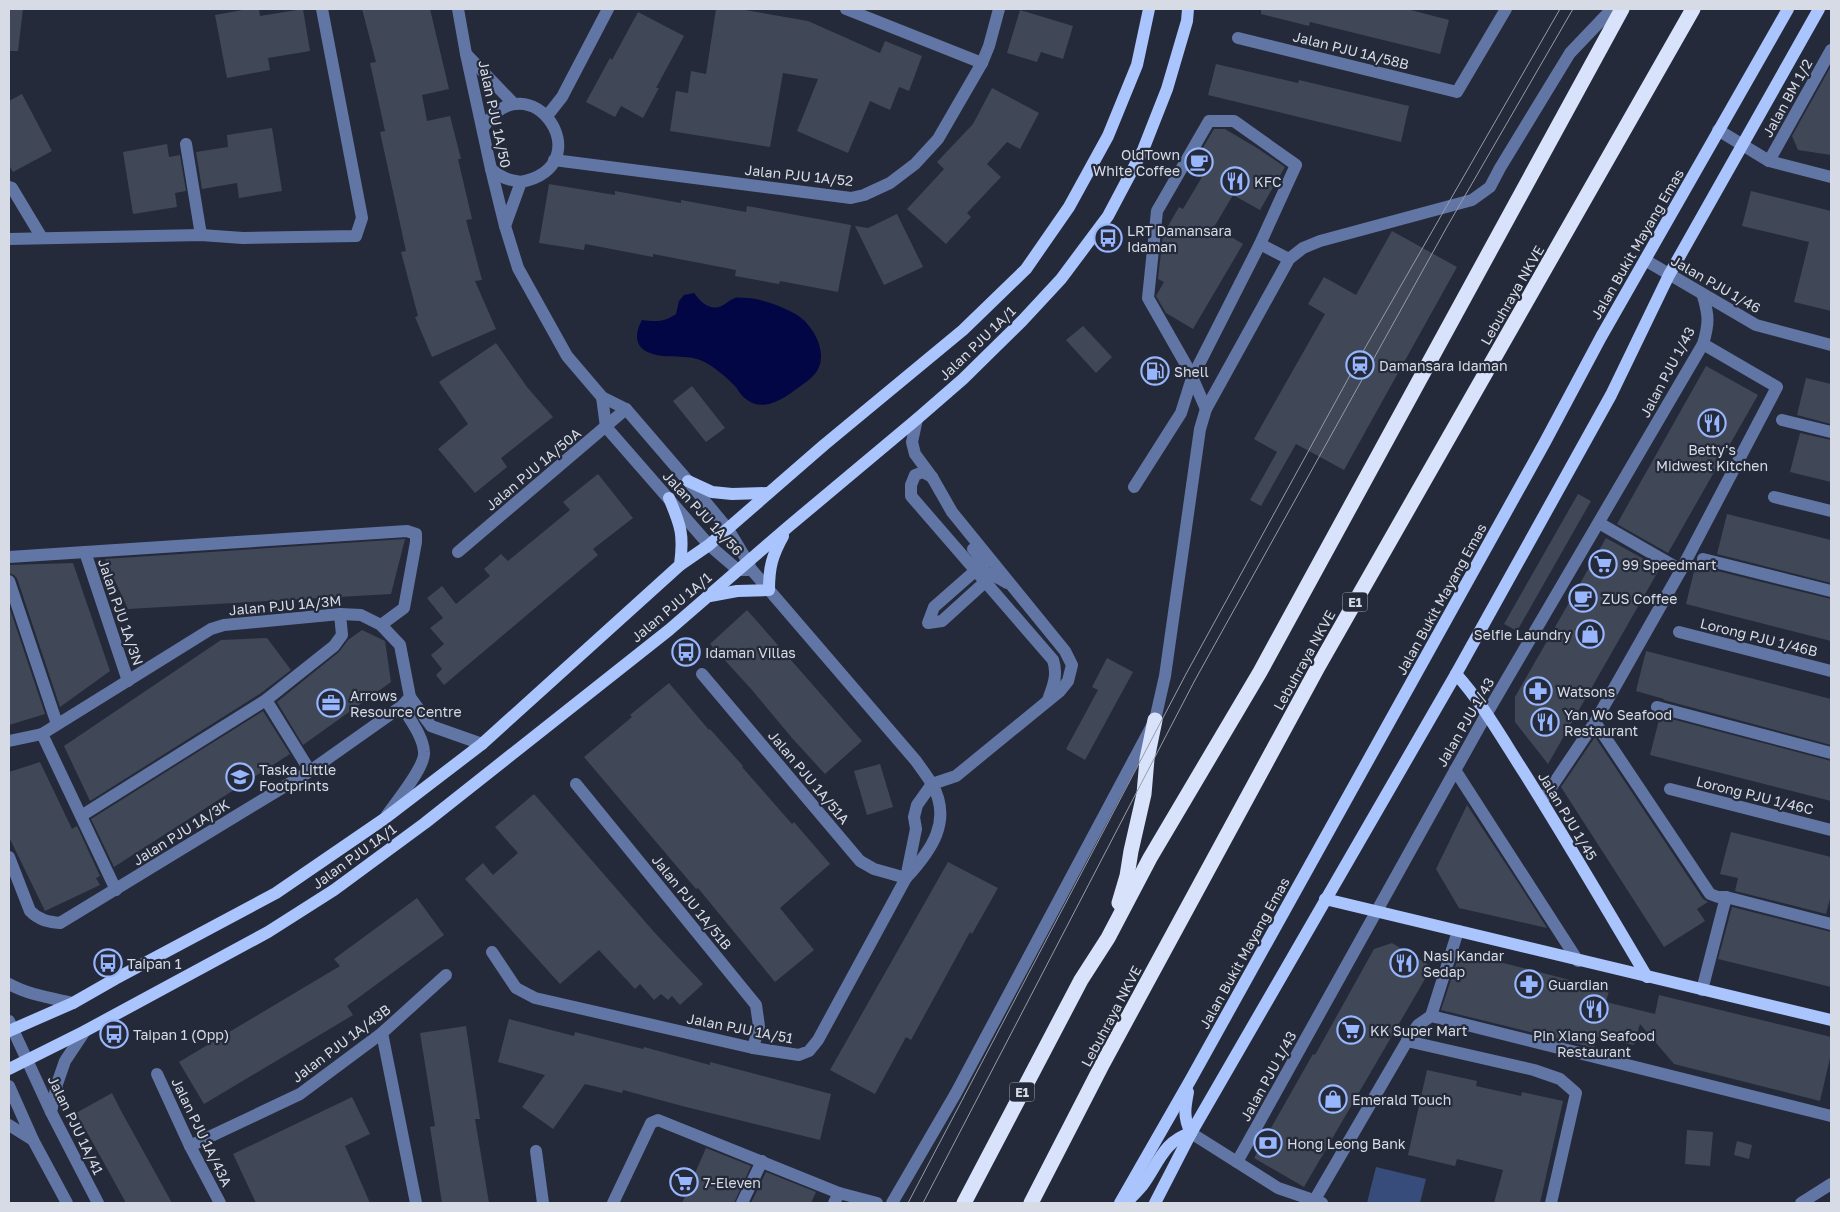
<svg xmlns="http://www.w3.org/2000/svg" width="1840" height="1212" font-family="'Golos Text',sans-serif">
<style>
.green{fill:#384c7b}
.water{fill:#020644}
.building{fill:#404757}
.lines{fill:none;stroke-linecap:round;stroke-linejoin:round}
.minor{stroke:#6276a5;stroke-width:12}
.major{stroke:#aac4fe;stroke-width:12}
.highway{stroke:#d8e3fb;stroke-width:15}
.tram{stroke:#969ba7;stroke-width:1}
.labels{text-anchor:middle;dominant-baseline:central;stroke-width:4.5;stroke-linejoin:round;paint-order:stroke}
.shield{fill:#242a39;stroke:#a1a6b1;stroke-width:1}
.shield-label{font-size:12px;font-weight:bold;fill:#d6dbe5}
.street-label{font-size:14px;fill:#d6dbe5;stroke:#242a39}
.poi-label{font-size:14px;fill:#d6dbe5;stroke:#242a39;text-anchor:start}
</style>
<rect width="100%" height="100%" fill="#242a39"/>
<!-- green -->
<polygon class="green" points="1376,1167 1426,1179 1420,1203 1367,1203"/>
<!-- water -->
<path class="water" d="M694,293C699,299 703,305 711,307C722,310 726,301 735,298C738,297 743,298 747,298C760,298 789,309 800,317C814,328 826,350 819,367C815,378 800,386 791,393C778,402 761,411 746,399C741,396 738,389 734,385C724,375 710,363 697,359C681,354 659,360 644,350C633,342 637,329 642,320C656,322 665,322 676,314L679,301L684,295Z"/>
<!-- building -->
<g class="building">
<polygon points="9,9 23,9 18,51 9,51"/>
<polygon points="248,9 259,9 260,16 303,9 310,51 268,58 270,70 227,78 215,15"/>
<polygon points="362,9 430,9 449,89 422,95 427,121 450,116 461,159 458,159 472,219 466,220 482,280 475,281 496,329 432,357 415,317 418,316 401,252 406,251 380,132 385,131 370,63 376,62"/>
<polygon points="716,9 739,9 808,21 880,53 885,41 922,56 909,91 899,87 890,110 870,101 848,153 797,131 818,79 783,73 770,147 670,131 676,91 688,93 691,71 706,74"/>
<polygon points="1261,9 1407,9 1449,20 1440,54 1310,22 1309,26 1261,14"/>
<polygon points="1020,10 1073,26 1063,59 1041,52 1037,62 1007,53"/>
<polygon points="638,12 684,36 656,88 659,88 643,118 621,106 615,117 586,102 610,58 612,60"/>
<polygon points="1216,64 1298,83 1299,80 1409,106 1401,142 1208,95"/>
<polygon points="1831,66 1831,155 1798,150 1792,136"/>
<polygon points="992,88 1039,113 1020,149 1007,142 987,164 1001,177 967,213 971,217 946,244 907,209 944,169 937,162 973,124"/>
<polygon points="22,94 52,151 13,172 9,165 9,101"/>
<polygon points="272,128 282,191 239,198 237,183 202,189 196,152 228,147 227,135"/>
<polygon points="1214,129 1225,129 1257,148 1285,167 1260,210 1233,195 1214,227 1243,244 1193,329 1166,313 1156,296 1164,282 1158,279 1163,235 1179,207 1183,209 1202,177 1190,170"/>
<polygon points="167,144 169,157 180,155 186,191 175,193 177,207 133,214 123,152"/>
<polygon points="549,184 615,195 615,191 681,203 681,200 746,212 747,206 851,225 838,292 780,281 779,284 735,276 736,270 653,254 653,257 585,244 584,250 539,243"/>
<polygon points="1751,191 1831,211 1831,311 1794,302 1809,242 1742,226"/>
<polygon points="897,214 923,267 884,285 855,226 868,228"/>
<polygon points="1392,231 1457,267 1344,470 1296,444 1261,506 1250,500 1277,452 1254,439 1325,314 1308,304 1324,277 1356,295"/>
<polygon points="1083,326 1112,357 1096,373 1066,340"/>
<polygon points="496,343 527,387 553,417 501,458 507,467 475,493 438,449 468,424 439,382"/>
<polygon points="1706,366 1758,395 1668,553 1617,524"/>
<polygon points="1806,378 1831,384 1831,424 1797,415"/>
<polygon points="692,386 725,428 706,442 673,401"/>
<polygon points="1800,433 1831,440 1831,482 1790,472"/>
<polygon points="598,474 633,518 593,549 598,555 444,685 436,675 442,669 431,655 444,644 430,628 443,618 427,598 442,586 456,604 490,576 484,569 501,554 508,561 570,510 563,502"/>
<polygon points="1578,494 1591,501 1517,631 1504,624"/>
<polygon points="1727,514 1831,540 1831,583 1717,554"/>
<polygon points="1606,538 1660,568 1548,764 1515,722 1515,697"/>
<polygon points="405,539 391,594 128,609 105,559"/>
<polygon points="73,563 110,671 60,707 17,578 14,575 9,573 9,565"/>
<polygon points="1696,563 1701,567 1831,599 1831,641 1686,604"/>
<polygon points="9,606 45,714 9,725"/>
<polygon points="747,610 862,741 825,774 792,738 752,690 710,644"/>
<polygon points="362,630 385,641 391,682 303,745 277,702 339,652 348,640"/>
<polygon points="267,638 291,670 261,693 90,801 64,746 221,640"/>
<polygon points="1646,651 1831,699 1831,745 1664,700 1664,699 1636,691"/>
<polygon points="1107,658 1133,672 1085,760 1066,749 1098,690 1092,687"/>
<polygon points="669,683 709,730 710,729 743,766 742,767 792,824 794,822 830,864 780,908 814,950 775,982 698,888 696,889 584,757 632,717 630,715"/>
<polygon points="263,711 290,754 114,867 91,819"/>
<polygon points="1660,716 1831,761 1831,801 1650,755"/>
<polygon points="1595,737 1703,899 1708,902 1697,909 1705,921 1664,947 1561,787"/>
<polygon points="40,762 72,829 77,826 100,876 96,878 100,885 45,911 9,837 9,772"/>
<polygon points="880,764 893,807 867,815 854,771"/>
<polygon points="534,794 655,933 703,984 680,1005 672,996 668,1000 661,994 654,1000 640,984 635,989 599,950 560,984 465,879 483,863 493,875 518,853 495,827"/>
<polygon points="1467,805 1519,884 1547,928 1459,908 1436,869"/>
<polygon points="1731,832 1831,857 1831,895 1826,914 1735,891 1738,878 1720,874"/>
<polygon points="948,862 998,888 972,934 970,932 911,1040 906,1037 875,1094 830,1070"/>
<polygon points="417,898 444,935 347,1006 353,1015 204,1104 179,1062 340,966 334,959"/>
<polygon points="1732,907 1831,932 1831,987 1718,959"/>
<polygon points="1392,943 1432,967 1304,1187 1254,1158 1313,1054 1315,1055 1374,949"/>
<polygon points="1460,952 1609,990 1606,1002 1655,1014 1659,995 1831,1037 1831,1054 1820,1101 1674,1064 1640,1024 1634,1045 1597,1037 1594,1048 1441,1010"/>
<polygon points="509,1019 574,1036 575,1032 643,1049 644,1047 710,1065 710,1062 831,1094 820,1140 686,1107 623,1090 622,1093 585,1084 553,1129 522,1107 545,1075 498,1062"/>
<polygon points="466,1026 480,1119 475,1119 489,1203 442,1203 430,1127 435,1126 420,1033"/>
<polygon points="1427,1070 1477,1081 1476,1086 1521,1096 1522,1092 1563,1101 1540,1203 1494,1203 1503,1170 1457,1159 1455,1166 1408,1155"/>
<polygon points="112,1093 120,1109 172,1203 126,1203 93,1143 76,1113"/>
<polygon points="352,1097 370,1134 345,1146 370,1203 256,1203 233,1154"/>
<polygon points="1687,1130 1713,1132 1710,1166 1685,1164"/>
<polygon points="1737,1141 1752,1145 1749,1159 1734,1155"/>
<polygon points="706,1148 751,1166 734,1203 682,1203"/>
<polygon points="766,1172 816,1192 811,1203 751,1203"/>
</g>
<g class="lines">
<!-- minor -->
<g class="minor">
<path d="M458,9L466,54L491,169L505,226L518,268L567,356L602,397L626,409L688,481L728,529L748,562L751,569L916,761C921,768 927,776 932,784C953,821 931,851 906,878L818,1040L809,1051L799,1055L753,1048L535,998L516,988L492,952"/>
<polyline points="846,9 982,63"/>
<polyline points="1238,38 1457,92 1506,9"/>
<polyline points="466,54 514,104"/>
<polyline points="547,116 562,97 608,9"/>
<path d="M483,128C529,56 604,165 521,182L505,226"/>
<polyline points="1718,130 1769,161 1831,177"/>
<polyline points="186,144 201,235"/>
<polyline points="554,160 851,198 864,195 890,183 915,164 938,139 982,63 989,46 999,9"/>
<polyline points="1769,161 1831,50"/>
<path d="M491,169C501,178 509,180 521,182"/>
<polyline points="9,187 12,188 42,238"/>
<polyline points="9,239 201,235 243,238 356,236 362,218 322,9"/>
<polyline points="1645,260 1756,325 1831,345"/>
<polyline points="1703,344 1777,387 1681,570 1595,722 1710,894 1718,897 1726,897 1831,924"/>
<polyline points="602,397 606,427 709,545 738,570 748,570"/>
<polyline points="1206,409 1189,370 1148,298 1157,211 1209,121 1234,121 1296,165 1260,244 1289,259"/>
<polyline points="1782,420 1831,432"/>
<path d="M932,477L923,472L915,475L911,485V496L1053,660C1058,675 1053,686 1048,700"/>
<polyline points="1134,487 1181,413 1192,378 1260,244"/>
<polyline points="1774,497 1831,511"/>
<polyline points="1599,523 1681,570"/>
<path d="M973,549C983,561 984,567 985,582L942,621L928,623L934,607L975,571C987,572 996,576 1007,583"/>
<polyline points="85,552 128,681"/>
<polyline points="458,552 626,409"/>
<polyline points="9,557 407,531 416,534 416,542 404,608 381,625"/>
<polyline points="1703,559 1831,591"/>
<polyline points="9,581 57,724"/>
<polyline points="1679,632 1831,671"/>
<polyline points="702,674 860,861 874,869 906,878"/>
<polyline points="410,697 431,726 482,744"/>
<polyline points="266,700 310,771"/>
<polyline points="1657,707 1831,753"/>
<polyline points="42,734 116,890"/>
<path d="M9,741L42,734L211,629L224,625L340,614L361,615L381,625L400,645L410,697L402,706L310,771L60,923C48,922 39,920 30,911L9,857"/>
<polyline points="1455,770 1578,961"/>
<polyline points="576,784 756,1005 759,1026 753,1048"/>
<polyline points="1670,789 1831,830"/>
<polyline points="1542,801 1595,722"/>
<path d="M387,815C396,802 426,766 424,752C423,736 410,720 402,706"/>
<polyline points="81,816 266,700 334,646 342,635 340,614"/>
<polyline points="906,878 916,829 914,817 917,805 932,784 956,776 1060,691 1068,681 1072,665 1065,651 952,512 932,477 915,454 912,442 917,419"/>
<path d="M9,984C29,995 51,998 73,1003"/>
<polyline points="1702,990 1726,897"/>
<polyline points="1431,1016 1458,931"/>
<polyline points="9,1021 51,1112 98,1203"/>
<polyline points="382,1033 416,1203"/>
<polyline points="1407,1041 1534,1070 1560,1079 1576,1093 1551,1203"/>
<polyline points="157,1074 190,1146 220,1203"/>
<polyline points="9,1086 33,1140 67,1203"/>
<polyline points="51,1112 57,1084 65,1061 85,1031"/>
<polyline points="9,1125 33,1140"/>
<polyline points="1191,1133 1278,1188 1322,1203"/>
<polyline points="190,1146 300,1094 382,1033 446,975"/>
<polyline points="536,1151 543,1203"/>
<path d="M1237,1162L1487,713L1703,344C1709,324 1709,316 1703,296"/>
<polyline points="1314,1201 1407,1041 1418,1025 1431,1016 1831,1116"/>
<polyline points="613,1203 651,1123 658,1120 839,1193"/>
<polyline points="742,1203 762,1161"/>
<polyline points="834,1203 839,1193 877,1203"/>
<polyline points="892,1203 956,1093 1155,720 1165,676 1200,429 1206,409 1289,259 1303,248 1320,241 1472,200 1490,187 1500,168 1570,53 1612,9"/>
<polyline points="1801,1203 1831,1184"/>
</g>
<!-- major -->
<g class="major">
<polyline points="688,481 712,492 732,494 768,493"/>
<path d="M669,498C681,526 684,535 680,565"/>
<path d="M710,596L737,591L769,590C769,567 772,556 783,536"/>
<path d="M1456,674C1483,704 1503,740 1525,774C1567,841 1607,909 1647,977"/>
<polyline points="1325,899 1831,1020"/>
<polyline points="9,1031 73,1003 115,979 276,893 384,819 482,744 680,565 709,545 824,445 963,330 1026,269 1069,207 1108,136 1137,65 1149,9"/>
<polyline points="9,1069 85,1031 268,932 334,890 425,823 669,630 788,527 917,419 963,379 1022,321 1061,279 1108,216 1143,150 1167,89 1187,21 1188,9"/>
<path d="M1188,1092C1185,1107 1183,1118 1191,1133"/>
<polyline points="1120,1203 1191,1079 1545,442 1601,337 1788,9"/>
<path d="M1126,1203C1131,1198 1137,1192 1142,1186C1158,1165 1163,1141 1191,1133"/>
<polyline points="1155,1203 1191,1133 1456,674 1611,395 1669,275 1819,9"/>
</g>
<!-- highway -->
<g class="highway">
<polyline points="1119,903 1127,876 1131,851 1144,794 1147,759 1155,720"/>
<polyline points="964,1203 1081,980 1108,938 1150,858 1260,672 1622,9"/>
<polyline points="1031,1203 1102,1065 1318,667 1693,9"/>
</g>
<!-- tram -->
<g class="tram">
<polyline points="908,1203 1186,674 1365,348 1560,9"/>
<polyline points="923,1203 1195,680 1448,225 1573,9"/>
</g>
</g>
<!-- icons -->
<defs>
<g id="cafe-ring" transform="scale(1.4375)"><circle r="9.5" fill="#242a39" stroke="#97b6fd" stroke-width="1.5"/><path d="M-5.5-4.5H6V0H3Q3 3.5 0 3.5H-2.5Q-5.5 3.5-5.5 0ZM3-3.2v2h1.7v-2ZM-6 4.5H4V6H-6Z" fill="#97b6fd"/></g>
<g id="restaurant-ring" transform="scale(1.4375)"><circle r="9.5" fill="#242a39" stroke="#97b6fd" stroke-width="1.5"/><path d="M-5-6h1v4h1v-4h1v4h1v-4h1v5L-1.5 .5V6h-2V.5L-5-1ZM5-6V6H3V1.5H1.5Q1.5-4 5-6Z" fill="#97b6fd"/></g>
<g id="bus-ring" transform="scale(1.4375)"><circle r="9.5" fill="#242a39" stroke="#97b6fd" stroke-width="1.5"/><path d="M-5-6H5V4H4V6H2V4H-2V6H-4V4H-5ZM-3.5-4V0h7V-4ZM-3.5 1.2v1.5H-2V1.2ZM2 1.2v1.5H3.5V1.2Z" fill="#97b6fd"/></g>
<g id="station-ring" transform="scale(1.4375)"><circle r="9.5" fill="#242a39" stroke="#97b6fd" stroke-width="1.5"/><path d="M-3-6H3Q5-6 5-4V2Q5 4 3 4L4.5 6H3L1.5 4h-3L-3 6H-4.5L-3 4Q-5 4-5 2V-4Q-5-6-3-6ZM-3.5-4v3h7v-3ZM-3.5 1v1.5H-2V1ZM2 1v1.5H3.5V1Z" fill="#97b6fd"/></g>
<g id="fuel-ring" transform="scale(1.4375)"><circle r="9.5" fill="#242a39" stroke="#97b6fd" stroke-width="1.5"/><path d="M-5.5-6h7V0h2V4h1.3V-2.5L3-4.5l.8-.8L6-3V5H2.5V1h-1V6h-7ZM-4.2-4.7v3.2H.2V-4.7Z" fill="#97b6fd"/></g>
<g id="supermarket-ring" transform="scale(1.4375)"><circle r="9.5" fill="#242a39" stroke="#97b6fd" stroke-width="1.5"/><path d="M-6-5.5h2.5l.6 2H6L4.5 2H-2.5L-4.4-4H-6ZM-1.5 3.2a1.3 1.3 0 1 0 .1 0ZM3 3.2a1.3 1.3 0 1 0 .1 0Z" fill="#97b6fd"/></g>
<g id="shop-ring" transform="scale(1.4375)"><circle r="9.5" fill="#242a39" stroke="#97b6fd" stroke-width="1.5"/><path d="M-5-2.5h2.3a2.7 3.5 0 0 1 5.4 0H5L5.5 6h-11ZM-1.5-2.5h3a1.5 2.3 0 0 0-3 0Z" fill="#97b6fd"/></g>
<g id="pharmacy-ring" transform="scale(1.4375)"><circle r="9.5" fill="#242a39" stroke="#97b6fd" stroke-width="1.5"/><path d="M-2-6h4v4h4v4h-4v4h-4v-4h-4v-4h4Z" fill="#97b6fd"/></g>
<g id="office-ring" transform="scale(1.4375)"><circle r="9.5" fill="#242a39" stroke="#97b6fd" stroke-width="1.5"/><path d="M-6-3h4V-5.5h4V-3h4V5H-6ZM-1-4.5V-3h2v-1.5ZM-6 0V1H6V0Z" fill="#97b6fd"/></g>
<g id="school-ring" transform="scale(1.4375)"><circle r="9.5" fill="#242a39" stroke="#97b6fd" stroke-width="1.5"/><path d="M0-5L7-2L0 1L-7-2ZM-4 1L0 2.5L4 1V4Q0 6-4 4Z" fill="#97b6fd"/></g>
<g id="bank-ring" transform="scale(1.4375)"><circle r="9.5" fill="#242a39" stroke="#97b6fd" stroke-width="1.5"/><path d="M-6-4H6V4H-6ZM0-2.3a2.3 2.3 0 1 0 0 4.6a2.3 2.3 0 1 0 0-4.6Z" fill="#97b6fd"/></g>
</defs>
<g fill-rule="evenodd">
<use href="#cafe-ring" x="1199" y="162"/>
<use href="#restaurant-ring" x="1235" y="181"/>
<use href="#bus-ring" x="1108" y="238"/>
<use href="#station-ring" x="1360" y="365"/>
<use href="#fuel-ring" x="1155" y="371"/>
<use href="#restaurant-ring" x="1712" y="423"/>
<use href="#supermarket-ring" x="1603" y="564"/>
<use href="#cafe-ring" x="1583" y="598"/>
<use href="#shop-ring" x="1590" y="634"/>
<use href="#bus-ring" x="686" y="652"/>
<use href="#pharmacy-ring" x="1538" y="691"/>
<use href="#office-ring" x="331" y="703"/>
<use href="#restaurant-ring" x="1545" y="722"/>
<use href="#school-ring" x="240" y="777"/>
<use href="#bus-ring" x="108" y="963"/>
<use href="#restaurant-ring" x="1404" y="963"/>
<use href="#pharmacy-ring" x="1529" y="984"/>
<use href="#restaurant-ring" x="1594" y="1009"/>
<use href="#supermarket-ring" x="1351" y="1030"/>
<use href="#bus-ring" x="114" y="1034"/>
<use href="#shop-ring" x="1333" y="1099"/>
<use href="#bank-ring" x="1268" y="1143"/>
<use href="#supermarket-ring" x="684" y="1182"/>
</g>
<g class="labels">
<!-- shield labels -->
<g class="shield">
<rect x="1342.5" y="592.5" width="25" height="19" rx="4"/>
<rect x="1009.5" y="1082.5" width="25" height="19" rx="4"/>
</g>
<g class="shield-label">
<text x="1355" y="602">E1</text>
<text x="1022" y="1092">E1</text>
</g>
<!-- street labels -->
<g class="street-label">
<text transform="translate(1351 50) rotate(14)">Jalan PJU 1A/58B</text>
<text transform="translate(1787 98) rotate(-61)">Jalan BM 1/2</text>
<text transform="translate(495 114) rotate(78)">Jalan PJU 1A/50</text>
<text transform="translate(799 175) rotate(6)">Jalan PJU 1A/52</text>
<text transform="translate(1637 244) rotate(-60)">Jalan Bukit Mayang Emas</text>
<text transform="translate(1716 284) rotate(30)">Jalan PJU 1/46</text>
<text transform="translate(1512 295) rotate(-60)">Lebuhraya NKVE</text>
<text transform="translate(977 343) rotate(-44)">Jalan PJU 1A/1</text>
<text transform="translate(1667 372) rotate(-62)">Jalan PJU 1/43</text>
<text transform="translate(533 469) rotate(-40)">Jalan PJU 1A/50A</text>
<text transform="translate(703 513) rotate(47)">Jalan PJU 1A/56</text>
<text transform="translate(1441 599) rotate(-61)">Jalan Bukit Mayang Emas</text>
<text transform="translate(285 605) rotate(-5)">Jalan PJU 1A/3M</text>
<text transform="translate(671 607) rotate(-40)">Jalan PJU 1A/1</text>
<text transform="translate(121 612) rotate(71)">Jalan PJU 1A/3N</text>
<text transform="translate(1759 637) rotate(14)">Lorong PJU 1/46B</text>
<text transform="translate(1304 660) rotate(-61)">Lebuhraya NKVE</text>
<text transform="translate(1465 722) rotate(-60)">Jalan PJU 1/43</text>
<text transform="translate(809 777) rotate(50)">Jalan PJU 1A/51A</text>
<text transform="translate(1755 795) rotate(14)">Lorong PJU 1/46C</text>
<text transform="translate(1568 816) rotate(59)">Jalan PJU 1/45</text>
<text transform="translate(181 832) rotate(-32)">Jalan PJU 1A/3K</text>
<text transform="translate(354 856) rotate(-36)">Jalan PJU 1A/1</text>
<text transform="translate(692 902) rotate(51)">Jalan PJU 1A/51B</text>
<text transform="translate(1244 953) rotate(-61)">Jalan Bukit Mayang Emas</text>
<text transform="translate(1111 1016) rotate(-62)">Lebuhraya NKVE</text>
<text transform="translate(740 1028) rotate(11)">Jalan PJU 1A/51</text>
<text transform="translate(341 1043) rotate(-37)">Jalan PJU 1A/43B</text>
<text transform="translate(1268 1076) rotate(-61)">Jalan PJU 1/43</text>
<text transform="translate(76 1125) rotate(64)">Jalan PJU 1A/41</text>
<text transform="translate(202 1132) rotate(64)">Jalan PJU 1A/43A</text>
</g>
<!-- poi labels -->
<g class="poi-label">
<text x="1180" y="154" text-anchor="end">OldTown<tspan x="1180" dy="16">White Coffee</tspan></text>
<text x="1254" y="181">KFC</text>
<text x="1127" y="230">LRT Damansara<tspan x="1127" dy="16">Idaman</tspan></text>
<text x="1379" y="365">Damansara Idaman</text>
<text x="1174" y="371">Shell</text>
<text x="1712" y="449" text-anchor="middle">Betty's<tspan x="1712" dy="16">Midwest Kitchen</tspan></text>
<text x="1622" y="564">99 Speedmart</text>
<text x="1602" y="598">ZUS Coffee</text>
<text x="1571" y="634" text-anchor="end">Selfie Laundry</text>
<text x="705" y="652">Idaman Villas</text>
<text x="1557" y="691">Watsons</text>
<text x="350" y="695">Arrows<tspan x="350" dy="16">Resource Centre</tspan></text>
<text x="1564" y="714">Yan Wo Seafood<tspan x="1564" dy="16">Restaurant</tspan></text>
<text x="259" y="769">Taska Little<tspan x="259" dy="16">Footprints</tspan></text>
<text x="1423" y="955">Nasi Kandar<tspan x="1423" dy="16">Sedap</tspan></text>
<text x="127" y="963">Taipan 1</text>
<text x="1548" y="984">Guardian</text>
<text x="1370" y="1030">KK Super Mart</text>
<text x="133" y="1034">Taipan 1 (Opp)</text>
<text x="1594" y="1035" text-anchor="middle">Pin Xiang Seafood<tspan x="1594" dy="16">Restaurant</tspan></text>
<text x="1352" y="1099">Emerald Touch</text>
<text x="1287" y="1143">Hong Leong Bank</text>
<text x="703" y="1182">7-Eleven</text>
</g>
</g>
<!-- border -->
<rect width="1840" height="1212" fill="none" stroke="#d6dbe5" stroke-width="20"/>
</svg>
